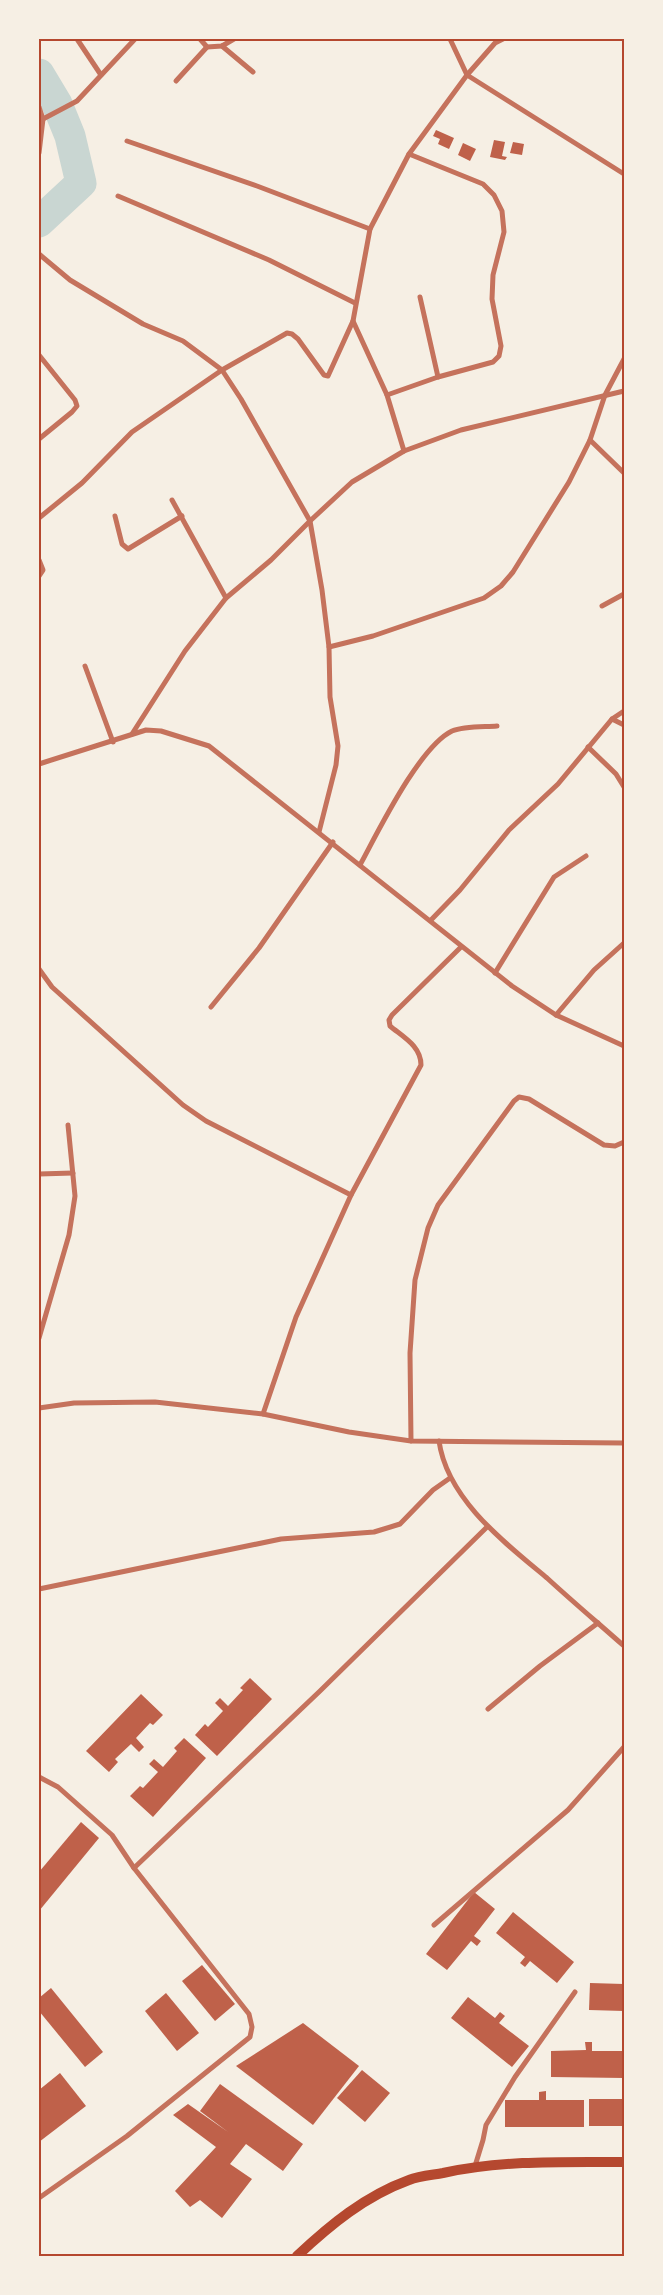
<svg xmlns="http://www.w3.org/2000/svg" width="663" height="2295" font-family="Raleway,sans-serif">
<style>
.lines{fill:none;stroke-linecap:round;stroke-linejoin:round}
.river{stroke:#c9d6d2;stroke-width:31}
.building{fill:#bf614a}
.minor{stroke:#c5725c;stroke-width:5}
.secondary{stroke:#b5482f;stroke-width:10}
.neatline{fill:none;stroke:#b5482f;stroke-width:2}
</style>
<rect width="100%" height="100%" fill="#f6efe4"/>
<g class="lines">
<!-- river -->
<polyline class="river" points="39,74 57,104 70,136 81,183 39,222"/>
</g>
<!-- building -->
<g class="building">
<polygon points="436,130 454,138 449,149 438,144 440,139 433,136"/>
<polygon points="494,140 505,142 502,156 507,157 505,160 490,157"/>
<polygon points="513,142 524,144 522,155 510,153"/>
<polygon points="463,143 476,149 470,161 458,155"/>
<polygon points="250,1678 272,1699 217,1756 195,1735 205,1724 208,1727 223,1711 215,1703 220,1698 228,1706 243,1690 240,1688"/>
<polygon points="141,1694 163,1715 153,1725 150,1723 136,1738 144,1747 139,1752 131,1744 115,1759 118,1762 109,1772 86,1751"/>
<polygon points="184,1738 206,1758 153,1817 130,1796 140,1786 143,1788 158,1772 149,1764 154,1759 163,1767 177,1751 174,1748"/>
<polygon points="81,1822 99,1838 39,1911 39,1872"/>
<polygon points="474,1892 495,1909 474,1936 481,1941 477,1946 471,1941 447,1970 426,1954"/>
<polygon points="513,1912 574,1962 557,1983 530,1961 525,1967 520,1963 525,1957 496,1933"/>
<polygon points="202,1965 235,2004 215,2021 182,1981"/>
<polygon points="590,1983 624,1984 624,2011 589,2010"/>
<polygon points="51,1988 103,2052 85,2067 39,2011 39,1998"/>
<polygon points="166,1993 199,2033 177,2051 145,2011"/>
<polygon points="468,1997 495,2018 500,2012 505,2016 499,2023 529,2046 512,2067 451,2018"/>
<polygon points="303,2023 359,2066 313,2125 236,2066"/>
<polygon points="585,2042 592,2042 592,2051 624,2051 624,2078 551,2077 551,2051 586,2050"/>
<polygon points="362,2070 390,2093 365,2122 337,2098"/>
<polygon points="60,2073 86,2106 39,2142 39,2090"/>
<polygon points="220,2084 303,2144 283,2171 246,2144 230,2164 252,2179 222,2218 200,2200 190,2207 175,2191 216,2147 173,2115 188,2104 228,2132 200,2111"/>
<polygon points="546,2091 546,2100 584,2100 584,2127 505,2127 505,2100 539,2100 539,2092"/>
<rect x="589" y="2099" width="35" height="27"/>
</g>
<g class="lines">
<!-- minor -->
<g class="minor">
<polyline points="77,39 101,75"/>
<polyline points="200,39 207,47 222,46 234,39"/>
<polyline points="450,39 467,75 624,174"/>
<polyline points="503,39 495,43 467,75 409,154 370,229 353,321 387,395 404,451 461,430 624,391"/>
<polyline points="222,46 253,72"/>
<polyline points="176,81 207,47"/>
<polyline points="39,107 43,119 39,153"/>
<polyline points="43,119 77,101 135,39"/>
<polyline points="127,141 257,186 370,229"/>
<polyline points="118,196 269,260 355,303"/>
<polyline points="39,254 70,280 143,324 183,341 222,370 241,399 310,521 322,590 329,647 330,697 338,746 336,765 319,832"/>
<polyline points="420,297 438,377"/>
<polyline points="39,355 75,400 77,406 72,412 39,439"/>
<polyline points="624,359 605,395 590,440 624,473"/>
<polyline points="387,395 438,377 493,362 499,356 501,346 492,299 493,275 504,232 502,211 494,195 483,184 409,154"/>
<polyline points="172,500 226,598 271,560 310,521 352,482 404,451"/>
<polyline points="115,516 122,544 128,549 182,516"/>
<polyline points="39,518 82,483 132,432 222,370 287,333 292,334 298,339 324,375 328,376 353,321"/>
<polyline points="39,560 43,570 39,576"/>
<polyline points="602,606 624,594"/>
<polyline points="329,647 373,636 484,598 501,586 513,572 569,482 590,440"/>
<polyline points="85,666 113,742"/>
<polyline points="612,719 624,725"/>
<polyline points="132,734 185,651 226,598"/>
<polyline points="588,747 616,774 624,787"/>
<polyline points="39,764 146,730 161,731 209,746 512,986 556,1015 624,1046"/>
<path d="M360,865C378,832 419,747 452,731C464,726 483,727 497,726"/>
<polyline points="431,920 460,890 509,830 558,784 612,719 624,711"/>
<polyline points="39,969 52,987 183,1105 206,1121 351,1195 296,1317 263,1414"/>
<polyline points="495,973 554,877 586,856"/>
<polyline points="211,1007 259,948 333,842"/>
<polyline points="556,1015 594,970 624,943"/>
<polyline points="39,1174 73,1173"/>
<path d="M351,1195L421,1065C421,1046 403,1037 390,1026L389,1020L392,1015L461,947"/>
<polyline points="39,1338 69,1235 75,1196 68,1125"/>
<polyline points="39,1408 74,1403 155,1402 263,1414 349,1432 411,1441 624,1443"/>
<polyline points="411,1441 410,1353 415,1280 428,1228 438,1205 514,1101 519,1097 529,1099 604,1145 615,1146 624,1142"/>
<path d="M439,1441C447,1499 505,1543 547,1578C572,1601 598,1623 624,1646"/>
<polyline points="39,1589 281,1539 374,1532 400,1524 433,1490 450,1478"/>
<polyline points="488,1709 540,1666 598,1623"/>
<polyline points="39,1777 58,1787 112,1835 134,1868 249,2014 252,2027 250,2037 127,2136 39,2198"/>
<polyline points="134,1868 320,1691 487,1527"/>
<polyline points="434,1925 568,1810 624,1747"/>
<polyline points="475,2166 483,2140 486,2125 515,2077 575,1992"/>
</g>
<!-- secondary -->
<path class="secondary" d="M297,2256C330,2225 365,2196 409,2180C419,2176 432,2175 443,2173C503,2160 563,2162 624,2162"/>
</g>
<!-- border -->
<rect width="663" height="2295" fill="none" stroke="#f6efe4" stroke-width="80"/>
<rect x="40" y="40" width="583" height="2215" class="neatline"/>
</svg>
